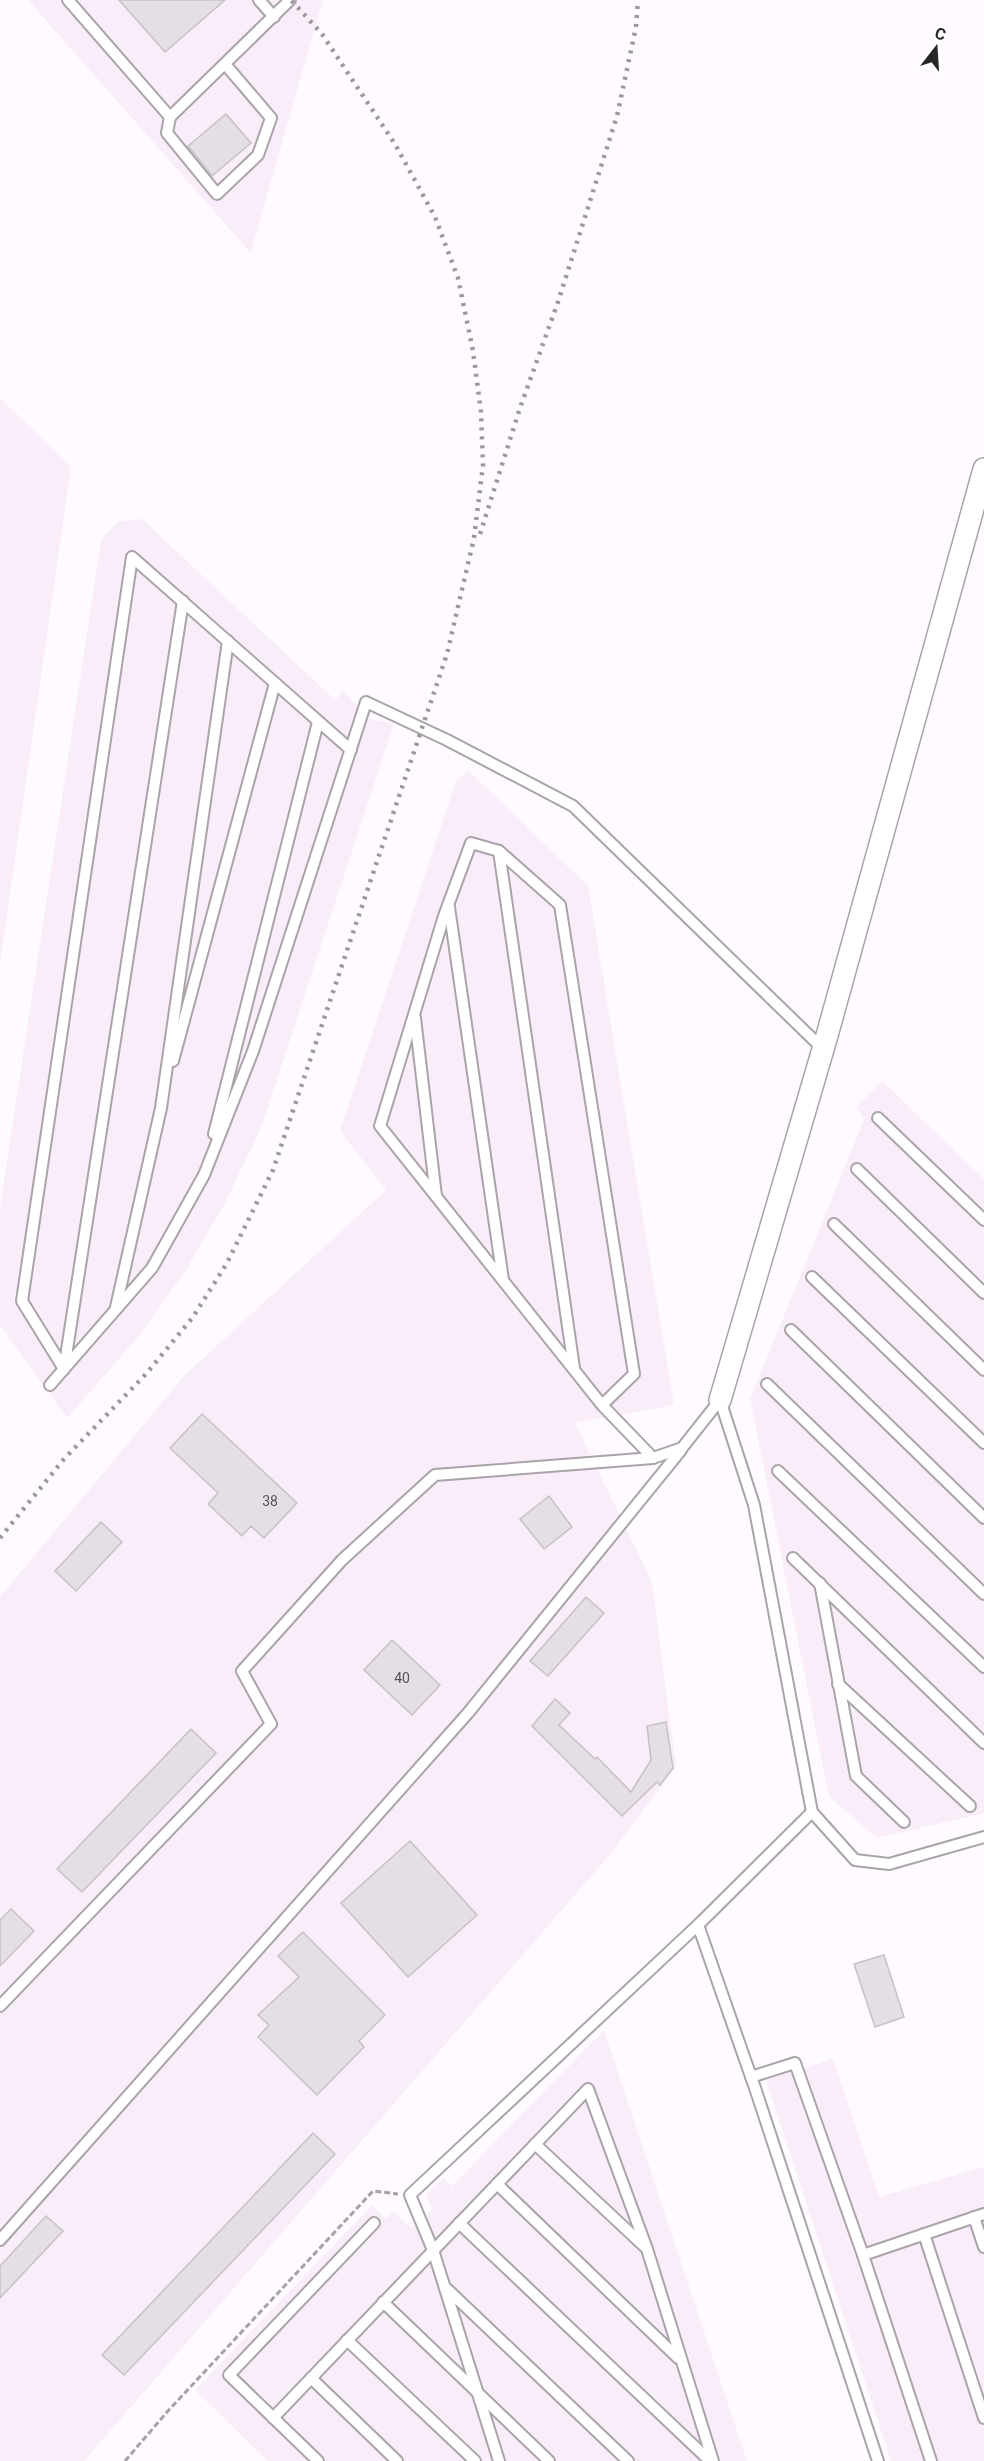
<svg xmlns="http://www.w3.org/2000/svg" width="984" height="2461" font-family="Roboto,sans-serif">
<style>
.built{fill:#f9edf9}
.building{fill:#e4dee5;stroke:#c7c1c7;stroke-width:1.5}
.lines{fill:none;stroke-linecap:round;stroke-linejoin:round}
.service-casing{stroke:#aaa4aa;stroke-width:14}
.minor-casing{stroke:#aaa4aa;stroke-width:24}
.path{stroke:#a7a2a7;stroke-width:3;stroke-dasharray:6 3;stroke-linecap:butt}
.service{stroke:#fff;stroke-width:10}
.minor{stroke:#fff;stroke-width:21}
.rail{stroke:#9b979b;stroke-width:4.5;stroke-dasharray:3 6;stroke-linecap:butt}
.labels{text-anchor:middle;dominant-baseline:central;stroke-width:4.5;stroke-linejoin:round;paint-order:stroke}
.number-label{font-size:14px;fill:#585458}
</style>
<rect width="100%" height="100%" fill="#fffaff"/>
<!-- built -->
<g class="built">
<polygon points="28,0 323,0 251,252 250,252"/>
<polygon points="0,398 71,467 0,964"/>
<polygon points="142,519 335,700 343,691 369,719 394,724 261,1128 225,1203 186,1270 138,1337 67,1418 0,1325 0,1208 101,540 118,522"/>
<polygon points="469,771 588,886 674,1405 575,1423 652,1582 676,1767 613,1851 84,2461 0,2461 0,1597 185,1375 386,1190 340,1131 456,781"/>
<polygon points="882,1081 984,1179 984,1813 877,1838 829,1797 750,1399 864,1120 856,1107"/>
<polygon points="604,2030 747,2461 268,2461 195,2390 372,2205 386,2219 393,2211 411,2228 433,2209 426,2195 443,2178 452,2186"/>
<polygon points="833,2059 879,2197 984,2167 984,2461 891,2461 766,2080"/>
</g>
<!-- building -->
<g class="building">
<polygon points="119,0 225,0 165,52"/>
<polygon points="226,114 251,143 212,176 188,146"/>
<polygon points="202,1414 297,1503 264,1538 251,1526 242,1536 208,1504 218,1493 170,1448"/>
<polygon points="549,1496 572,1527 544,1549 520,1519"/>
<polygon points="101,1522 122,1542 76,1591 55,1571"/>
<polygon points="586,1597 604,1613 548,1676 530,1661"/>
<polygon points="392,1640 440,1685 412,1715 364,1670"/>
<polygon points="555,1699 570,1713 559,1725 595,1759 597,1757 631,1792 651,1760 647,1726 666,1722 673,1768 660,1785 657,1782 622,1816 532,1726"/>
<polygon points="191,1729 216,1753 82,1892 57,1869"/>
<polygon points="410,1841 477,1915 408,1977 341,1903"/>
<polygon points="11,1909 34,1931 0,1966 0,1920"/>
<polygon points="303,1932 385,2015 359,2041 364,2047 317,2095 258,2037 269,2025 258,2015 299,1977 278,1956"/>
<polygon points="884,1955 904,2017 875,2027 854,1964"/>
<polygon points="313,2133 335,2154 124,2375 102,2355"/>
<polygon points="46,2216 63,2231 0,2298 0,2266"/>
</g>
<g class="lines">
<!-- service casing -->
<g class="service-casing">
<g id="service">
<polyline points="68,0 170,117"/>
<polyline points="259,0 274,17"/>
<polyline points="225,64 271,118 258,155 217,194 167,133 170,117 290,0"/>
<polyline points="499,851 574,1368"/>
<polyline points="449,907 503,1280"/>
<polyline points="415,1018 436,1196"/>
<polyline points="173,1061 275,683"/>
<polyline points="878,1118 984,1220"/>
<polyline points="214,1134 318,722"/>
<polyline points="857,1169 984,1293"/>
<polyline points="834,1224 984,1370"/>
<polyline points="812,1277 984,1443"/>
<polyline points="116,1307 161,1108 228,641"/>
<polyline points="791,1330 984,1518"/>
<polyline points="64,1369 22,1301 132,557 351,750"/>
<polyline points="64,1369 183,601"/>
<polyline points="767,1384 984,1594"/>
<polyline points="50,1385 152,1268 204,1175 253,1051 366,702 447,740 573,806 823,1049"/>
<polyline points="720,1400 754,1505 812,1812 855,1860 889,1864 984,1837"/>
<polyline points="602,1405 634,1374 560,905 499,851 471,843 444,916 380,1126 602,1405 653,1458 682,1448 720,1400"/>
<polyline points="778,1471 984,1667"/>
<polyline points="793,1558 984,1743"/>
<polyline points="820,1583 856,1776 904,1822"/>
<polyline points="838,1684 970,1806"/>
<polyline points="698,1925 756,2091 878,2461"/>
<polyline points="0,2006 271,1724 242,1671 342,1560 435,1475 653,1458"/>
<polyline points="751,2077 795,2063 863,2255 931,2461"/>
<polyline points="535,2144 644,2246"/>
<polyline points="497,2184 678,2358"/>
<polyline points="974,2217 984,2247"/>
<polyline points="459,2223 710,2461"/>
<polyline points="924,2234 984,2418"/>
<polyline points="0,2240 468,1713 681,1450"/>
<polyline points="863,2255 984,2214"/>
<polyline points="447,2289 628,2461"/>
<polyline points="383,2302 549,2461"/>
<polyline points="347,2340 475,2461"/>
<polyline points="311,2378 397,2461"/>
<polyline points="273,2418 588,2089 647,2249 713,2461"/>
<polyline points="318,2461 229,2375 374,2223"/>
<polyline points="499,2461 433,2250 410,2195 698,1925 812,1812"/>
</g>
</g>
<!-- minor casing -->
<g class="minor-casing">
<polyline id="minor" points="720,1400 826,1039 984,469"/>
</g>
<!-- path -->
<polyline class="path" points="125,2461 167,2412 373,2191 398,2194"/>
<!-- service -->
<use href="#service" class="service"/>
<!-- minor -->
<use href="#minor" class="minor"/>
<!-- rail -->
<g class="rail">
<polyline points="480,534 520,408 558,302 617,116 636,27 638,0"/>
<polyline points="0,1538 64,1459 146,1374 193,1317 227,1263 273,1170 447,654 474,538 483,465 481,412 473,351 458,278 435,217 395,144 322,34 291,0"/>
</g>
</g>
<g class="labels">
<!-- number labels -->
<g class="number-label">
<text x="270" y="1501">38</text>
<text x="402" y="1678">40</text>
</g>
</g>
<!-- north arrow -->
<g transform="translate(936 48) rotate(17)" stroke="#ffffff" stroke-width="4.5" paint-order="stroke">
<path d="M0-4.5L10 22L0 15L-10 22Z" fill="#292629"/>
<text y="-9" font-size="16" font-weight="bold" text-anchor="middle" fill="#292629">С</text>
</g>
</svg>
